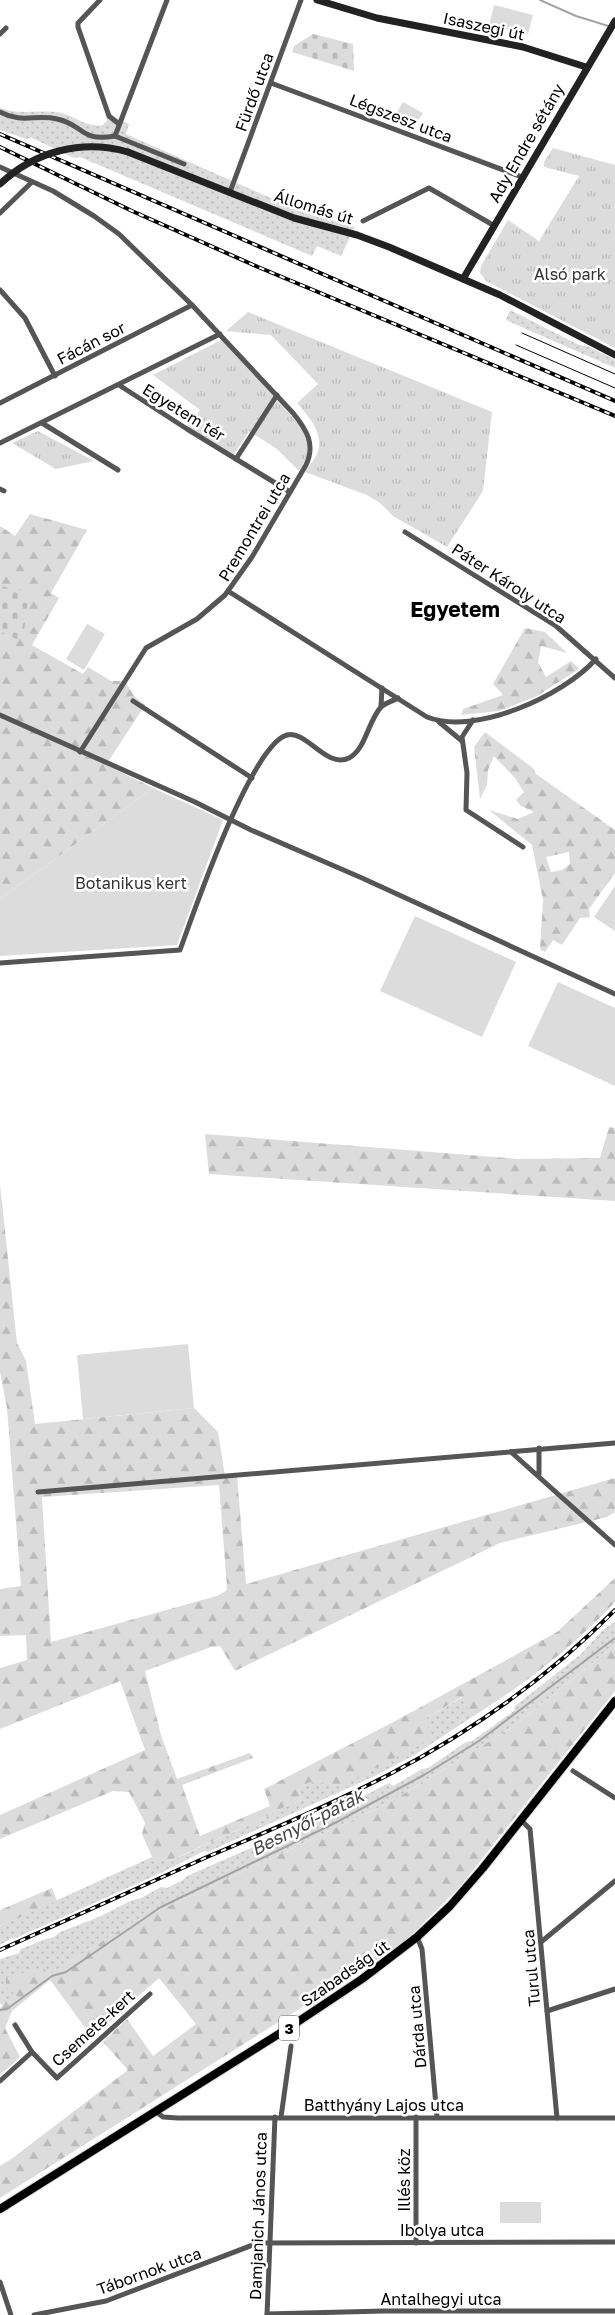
<svg xmlns="http://www.w3.org/2000/svg" width="615" height="2315" font-family="'Golos Text',sans-serif">
<style>
.grass{fill:url(#grass-dots)}
.forest{fill:url(#forest-firs);fill-rule:evenodd}
.cemetery{fill:url(#cemetery-stones)}
.park{fill:url(#park-tufts)}
.garden{fill:#dcdcdc}
.lines{fill:none;stroke-linecap:round;stroke-linejoin:round}
.stream{stroke:#a3a3a3;stroke-width:2}
.primary-casing{stroke:#dbdbdb;stroke-width:10}
.street{stroke:#555;stroke-width:5}
.secondary{stroke:#222;stroke-width:7}
.primary{stroke:#000;stroke-width:8}
.tram{stroke:#000;stroke-width:1}
.rail-casing{stroke:#000;stroke-width:4}
.rail{stroke:#fff;stroke-width:2;stroke-dasharray:5.5;stroke-linecap:butt}
.secondary-bridge{stroke:#222;stroke-width:7}
.labels{text-anchor:middle;dominant-baseline:central;stroke-width:5;stroke-linejoin:round;paint-order:stroke}
.shield{fill:#fff;stroke:#4c4c4c;stroke-width:1}
.shield-label{font-size:15px;font-weight:bold;fill:#000}
.street-label{font-size:16px;fill:#000;stroke:#fff}
.park-label{font-size:16px;fill:#333;stroke:#fff}
.water-label{font-size:18px;font-style:italic;fill:#444;stroke:#fff}
.district-label{font-size:21px;font-weight:bold;fill:#000;stroke:#fff}
</style>
<defs>
<pattern id="grass-dots" width="8" height="8" patternUnits="userSpaceOnUse" patternTransform="scale(1.25)"><rect width="8" height="8" fill="#dcdcdc"/><path d="M2 2h.1M6 6h.1" fill="none" stroke="#bbb" stroke-width="1.8" stroke-linecap="round"/></pattern>
<pattern id="forest-firs" width="22" height="20" patternUnits="userSpaceOnUse" patternTransform="scale(1.25)"><rect width="22" height="20" fill="#dcdcdc"/><path d="M5 1l3.5 6h-7zM16 11l3.5 6h-7z" fill="#bbb"/></pattern>
<pattern id="cemetery-stones" width="16" height="16" patternUnits="userSpaceOnUse" patternTransform="scale(1.25)"><rect width="16" height="16" fill="#dcdcdc"/><path d="M2 7V4a2 2 0 0 1 4 0v3zM10 15v-3a2 2 0 0 1 4 0v3z" fill="#bbb"/></pattern>
<pattern id="park-tufts" width="24" height="20" patternUnits="userSpaceOnUse" patternTransform="scale(1.25)"><rect width="24" height="20" fill="#dcdcdc"/><path d="M3 7l-1-3M5 7V3M7 7l1-3M15 17l-1-3M17 17v-4M19 17l1-3" fill="none" stroke="#bbb"/></pattern>
</defs>
<rect width="100%" height="100%" fill="#fff"/>
<!-- grass -->
<g class="grass">
<path d="M0,108C21,115 34,110 55,112C72,113 84,128 103,125L107,120L105,113L129,124L126,134L282,203L315,216L355,227L341,256L317,246L312,256L80,157L74,158L32,138L26,139L0,130Z"/>
<polygon points="510,310 579,345 589,347 615,360 615,368 506,320"/>
<polygon points="615,1622 615,1645 513,1727 387,1804 128,1925 47,1976 11,2002 0,1994 0,1959 19,1953 21,1949 43,1940 54,1937 60,1932 99,1917 130,1901 141,1898 161,1887 167,1888 183,1880 187,1876 326,1815 389,1783 393,1786 422,1769 428,1768 466,1742 472,1741 514,1711 515,1706 581,1654 604,1629"/>
<polygon points="463,1697 472,1717 416,1754 379,1774 208,1852 204,1851 163,1872 16,1938 12,1938 0,1945 0,1926 152,1857 170,1861 251,1824 290,1804 302,1800 297,1790 310,1782 343,1784 426,1718"/>
</g>
<!-- forest -->
<g class="forest">
<polygon points="30,514 87,530 51,593 59,598 32,645 83,674 88,667 111,681 125,681 134,696 145,705 106,765 153,788 0,899 0,526 15,536"/>
<polygon points="525,628 545,632 567,653 541,646 538,662 546,677 571,661 579,669 537,696 499,711 461,715 463,709 503,695 493,684"/>
<path d="M485,732L534,769L536,774L615,830V873L589,909L590,917L580,918L562,945L553,940L545,952L540,949L543,900L532,845L489,810L518,819L534,812L521,806L516,800L524,792L515,778L494,756L488,770L487,785L480,799L474,747ZM569,852L570,864L562,870L551,872L546,857Z"/>
<polygon points="609,1127 615,1128 615,1201 209,1174 205,1134 518,1159 600,1158"/>
<path d="M0,1184L17,1343L26,1361L35,1424L194,1408L218,1432L225,1476H237L246,1584L615,1478V1512L607,1517L500,1543L235,1671L220,1646L211,1647L145,1671L161,1735L177,1779L250,1753L253,1758L182,1785L200,1836L270,1806L264,1789L399,1719L557,1632L615,1578V1602C573,1647 524,1685 472,1717L462,1697L426,1718L431,1739L343,1785L310,1782L297,1790L302,1800L290,1804L251,1824L169,1861L152,1857L142,1834L145,1823L129,1792L113,1791L0,1839V1815L145,1750L120,1681L0,1729V1668L27,1660L26,1635L0,1636V1589L21,1586L7,1408L0,1372ZM219,1485L227,1587L226,1591L217,1596L51,1642L42,1497Z"/>
<polygon points="615,1645 615,1691 458,1889 402,1944 0,2198 0,2166 14,2157 128,2070 103,2042 127,2019 153,2056 196,2024 159,1978 92,2037 50,1980 12,2011 5,2028 20,2057 0,2075 0,2008 3,2006 0,2003 0,1994 11,2002 17,1996 6,1987 6,1978 43,1967 48,1975 128,1925 387,1804 513,1727"/>
<polygon points="52,1888 57,1901 0,1926 0,1910"/>
</g>
<!-- cemetery -->
<g class="cemetery">
<polygon points="313,34 353,44 354,71 292,52 294,46"/>
<polygon points="0,586 29,592 24,632 18,640 0,631"/>
</g>
<!-- park -->
<g class="park">
<polygon points="553,148 615,165 615,348 486,281 480,273 481,266 508,220 539,241 579,176 544,167 544,162"/>
<path d="M248,312L492,412L483,491L447,547L393,516L380,503L367,495L305,472C309,466 316,458 318,451C324,433 308,416 297,403L318,384L271,335L226,331Z"/>
<path d="M223,339L300,426C310,443 310,455 299,471L277,449L249,431L233,456L188,429L200,410L153,375Z"/>
<polygon points="38,431 94,461 56,469 12,443"/>
</g>
<!-- garden -->
<g class="garden">
<polygon points="494,5 533,15 528,34 489,25"/>
<polygon points="403,102 423,113 414,127 395,115"/>
<polygon points="87,624 105,634 84,670 66,659"/>
<polygon points="153,788 223,820 177,945 0,956 0,899"/>
<polygon points="615,886 615,931 594,917"/>
<polygon points="415,916 516,962 482,1037 380,991"/>
<polygon points="558,982 615,1008 615,1086 528,1046"/>
<polygon points="188,1344 194,1408 83,1419 77,1355"/>
<rect x="500" y="2202" width="41" height="21"/>
</g>
<g class="lines">
<!-- stream -->
<g class="stream">
<polyline points="540,0 576,16 615,28"/>
<polyline points="0,2010 7,2009 52,1976 66,1972 161,1907 333,1824 424,1775 479,1741 615,1638"/>
</g>
<!-- primary casing -->
<g class="primary-casing">
<polyline id="primary" points="0,2209 290,2027 362,1979 417,1937 450,1906 483,1868 615,1701"/>
</g>
<!-- street -->
<g class="street">
<polyline points="100,0 78,23 78,27 109,116 119,124"/>
<polyline points="0,34 6,28"/>
<polyline points="271,83 522,177"/>
<path d="M0,112C22,124 36,114 57,119C85,125 79,142 115,136"/>
<polyline points="115,136 167,0"/>
<polyline points="115,136 184,164"/>
<path d="M0,167L53,191L94,216L119,234L192,305L293,413C306,429 316,444 306,465L252,557L225,595L197,619L146,648L80,752"/>
<polyline points="230,192 301,0"/>
<polyline points="0,213 32,182"/>
<polyline points="363,221 429,188 493,225"/>
<polyline points="0,290 25,318 55,376"/>
<polyline points="119,385 187,429 290,492"/>
<polyline points="0,403 192,305"/>
<polyline points="42,423 118,470"/>
<polyline points="0,443 220,334"/>
<polyline points="236,459 277,395"/>
<polyline points="0,489 4,491"/>
<polyline points="405,532 556,626 615,678"/>
<path d="M228,591L427,717C475,736 563,696 596,659"/>
<polyline points="133,701 252,778"/>
<polyline points="381,707 382,688"/>
<polyline points="0,715 195,802 251,830 362,878 615,994"/>
<polyline points="473,720 462,737 467,773 466,810 523,847"/>
<polyline points="439,722 462,741"/>
<path d="M0,963L180,950C194,912 251,745 287,735C307,730 326,769 349,758C366,749 368,721 381,707C385,703 393,701 398,698"/>
<polyline points="539,1448 539,1474"/>
<polyline points="511,1452 615,1545"/>
<polyline points="38,1492 615,1443"/>
<polyline points="573,1771 615,1798"/>
<polyline points="521,1820 530,1829 557,2118"/>
<polyline points="417,1937 422,1949 437,2117"/>
<polyline points="541,1942 615,1881"/>
<polyline points="547,2011 615,1989"/>
<polyline points="32,2052 57,2078 150,1994"/>
<polyline points="0,2081 32,2052 15,2025"/>
<polyline points="155,2111 163,2117 178,2118 615,2118"/>
<polyline points="281,2117 291,2046"/>
<polyline points="416,2117 416,2243"/>
<polyline points="0,2282 11,2315"/>
<polyline points="267,2314 383,2311 615,2311"/>
<polyline points="34,2315 106,2301 258,2243 615,2242"/>
<polyline points="267,2315 275,2117"/>
</g>
<!-- secondary -->
<g class="secondary">
<polyline points="317,0 377,18 523,47 586,67"/>
<polyline points="128,152 294,218 357,235 389,247 500,295 615,355"/>
<polyline points="463,279 615,21"/>
</g>
<!-- primary -->
<use href="#primary" class="primary"/>
<!-- tram -->
<g class="tram">
<polyline points="522,333 615,374"/>
<polyline points="516,345 615,388"/>
</g>
<!-- rail casing -->
<g class="rail-casing">
<g id="rail">
<polyline points="0,134 615,401"/>
<polyline points="0,147 132,211 258,267 615,416"/>
<path d="M0,1950C69,1919 138,1888 207,1857C269,1831 330,1805 390,1774C472,1731 550,1676 615,1610"/>
</g>
</g>
<!-- rail -->
<use href="#rail" class="rail"/>
<!-- secondary-bridge -->
<path class="secondary-bridge" d="M0,184C35,151 82,139 128,152"/>
</g>
<g class="labels">
<!-- shield labels -->
<rect class="shield" x="279" y="2015.5" width="20" height="25" rx="4"/>
<g class="shield-label">
<text x="289" y="2028">3</text>
</g>
<!-- street labels -->
<g class="street-label">
<text transform="translate(484 26) rotate(12)">Isaszegi út</text>
<text transform="translate(254 92) rotate(-70)">Fürdő utca</text>
<text transform="translate(401 118) rotate(21)">Légszesz utca</text>
<text transform="translate(526 143) rotate(-60)">Ady Endre sétány</text>
<text transform="translate(314 207) rotate(17)">Állomás út</text>
<text transform="translate(91 343) rotate(-27)">Fácán sor</text>
<text transform="translate(184 412) rotate(32)">Egyetem tér</text>
<text transform="translate(254 527) rotate(-59)">Premontrei utca</text>
<text transform="translate(509 583) rotate(33)">Páter Károly utca</text>
<text transform="translate(531 1968) rotate(-95)">Turul utca</text>
<text transform="translate(345 1973) rotate(-35)">Szabadság út</text>
<text transform="translate(417 2027) rotate(-95)">Dárda utca</text>
<text transform="translate(93 2028) rotate(-42)">Csemete-kert</text>
<text x="384" y="2105">Batthyány Lajos utca</text>
<text transform="translate(404 2180) rotate(-90)">Illés köz</text>
<text transform="translate(258 2216) rotate(-88)">Damjanich János utca</text>
<text x="442" y="2230">Ibolya utca</text>
<text transform="translate(149 2271) rotate(-20)">Tábornok utca</text>
<text x="441" y="2299">Antalhegyi utca</text>
</g>
<!-- park labels -->
<g class="park-label">
<text x="570" y="274">Alsó park</text>
<text x="131" y="883">Botanikus kert</text>
</g>
<!-- water labels -->
<g class="water-label">
<text transform="translate(307 1822) rotate(-27)">Besnyői-patak</text>
</g>
<!-- district labels -->
<g class="district-label">
<text x="455" y="609">Egyetem</text>
</g>
</g>
</svg>
